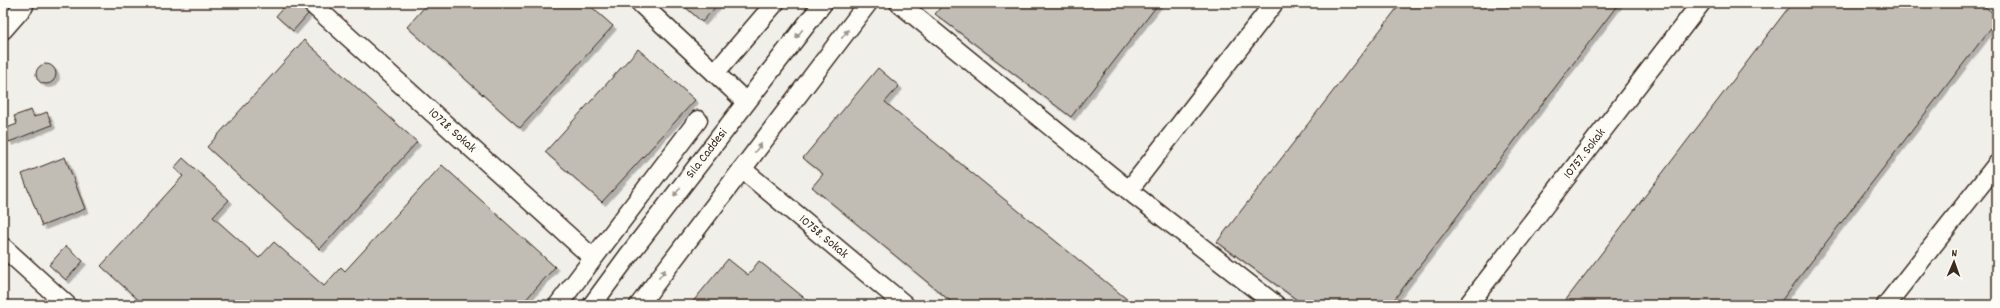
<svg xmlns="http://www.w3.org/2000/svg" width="2000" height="308" font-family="Dekko,sans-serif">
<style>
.building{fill:#c1bcb4;stroke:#3b2a1e;filter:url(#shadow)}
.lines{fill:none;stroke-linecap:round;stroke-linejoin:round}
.minor-casing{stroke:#3b2a1e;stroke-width:21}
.minor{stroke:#fdfcf7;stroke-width:18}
.oneway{fill:#9c938a}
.labels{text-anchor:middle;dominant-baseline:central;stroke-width:3.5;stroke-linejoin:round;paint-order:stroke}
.street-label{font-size:13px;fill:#3b2a1e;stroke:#fdfcf7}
</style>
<defs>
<filter id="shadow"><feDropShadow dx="3.5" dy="3.5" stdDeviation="0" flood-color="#0004"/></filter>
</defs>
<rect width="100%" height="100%" fill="#f1efea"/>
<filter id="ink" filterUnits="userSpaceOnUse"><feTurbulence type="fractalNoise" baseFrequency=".025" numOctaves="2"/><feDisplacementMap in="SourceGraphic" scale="8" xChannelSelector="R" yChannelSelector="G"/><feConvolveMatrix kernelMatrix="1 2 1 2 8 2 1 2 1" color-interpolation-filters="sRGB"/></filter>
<g filter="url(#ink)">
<!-- building -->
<g class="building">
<polygon points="287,3 301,3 301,7 308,14 293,31 276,16"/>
<polygon points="428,3 587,3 613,26 520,128 407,27"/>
<polygon points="681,3 719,3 702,22"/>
<polygon points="944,3 1159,3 1071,117 935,14"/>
<polygon points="1401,3 1619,3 1390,305 1304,305 1217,242"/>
<polygon points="1792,3 1980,3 1997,16 1997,20 1778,305 1562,305"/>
<polygon points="304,40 417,142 320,249 207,147"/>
<polygon points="638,49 695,100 602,202 545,152"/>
<circle cx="46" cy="74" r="10"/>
<polygon points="878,68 899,86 885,102 1134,305 955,305 812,187 823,174 803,158"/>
<polygon points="31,110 34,117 47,112 52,125 9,142 4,129 17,124 14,116"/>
<polygon points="65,157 85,209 42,226 22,174"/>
<polygon points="183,158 229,200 213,217 259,258 274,242 324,286 341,267 345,271 442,165 555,267 521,305 144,305 101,266 183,176 174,168"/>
<polygon points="66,246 83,261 66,280 49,265"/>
<polygon points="728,259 748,275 759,261 813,305 690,305"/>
</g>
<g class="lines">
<!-- minor casing -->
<g class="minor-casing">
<g id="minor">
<path id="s1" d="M311,3L593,258"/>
<polyline points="640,3 746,102"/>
<polyline points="899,3 1137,197 1276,305"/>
<polyline points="3,30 24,6 20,3"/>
<polyline points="715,73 775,3"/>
<path id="s2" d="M742,169L905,305"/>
<polyline points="1129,190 1274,3"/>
<polyline points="3,247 67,305"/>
<polyline points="558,305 698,120"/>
<path id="s3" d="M592,305L628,256L823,3"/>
<polyline points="639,305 868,3"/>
<path id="s4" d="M1468,305L1701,3"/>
<polyline points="1886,305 1997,164"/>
</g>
</g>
<!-- minor -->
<use href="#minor" class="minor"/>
</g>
<!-- one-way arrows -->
<defs><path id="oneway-solid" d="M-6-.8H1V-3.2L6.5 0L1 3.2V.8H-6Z"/></defs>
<g class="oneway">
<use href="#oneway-solid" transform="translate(799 34) rotate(128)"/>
<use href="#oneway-solid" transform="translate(845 34) rotate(-53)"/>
<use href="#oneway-solid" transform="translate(758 148) rotate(-53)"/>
<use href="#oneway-solid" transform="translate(677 192) rotate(128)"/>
<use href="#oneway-solid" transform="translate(662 274) rotate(-53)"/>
</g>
</g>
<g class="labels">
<!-- street labels -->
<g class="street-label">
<text stroke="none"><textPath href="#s1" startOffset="190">10728. Sokak</textPath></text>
<text stroke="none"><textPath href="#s3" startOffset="190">Sıla Caddesi</textPath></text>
<text stroke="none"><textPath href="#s4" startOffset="191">10757. Sokak</textPath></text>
<text stroke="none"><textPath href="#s2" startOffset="106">10758. Sokak</textPath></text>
</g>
</g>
<!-- margin -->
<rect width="2000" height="308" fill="none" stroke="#fdfcf7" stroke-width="16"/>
<rect x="8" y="8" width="1984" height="292" fill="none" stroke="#3b2a1e" stroke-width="1.5" filter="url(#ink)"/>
<!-- north arrow -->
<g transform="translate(1954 262) rotate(2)" stroke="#fdfcf7" stroke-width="3" paint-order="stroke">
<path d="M0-3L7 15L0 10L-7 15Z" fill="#3b2a1e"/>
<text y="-6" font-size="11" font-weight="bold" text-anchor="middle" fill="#3b2a1e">N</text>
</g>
</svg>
